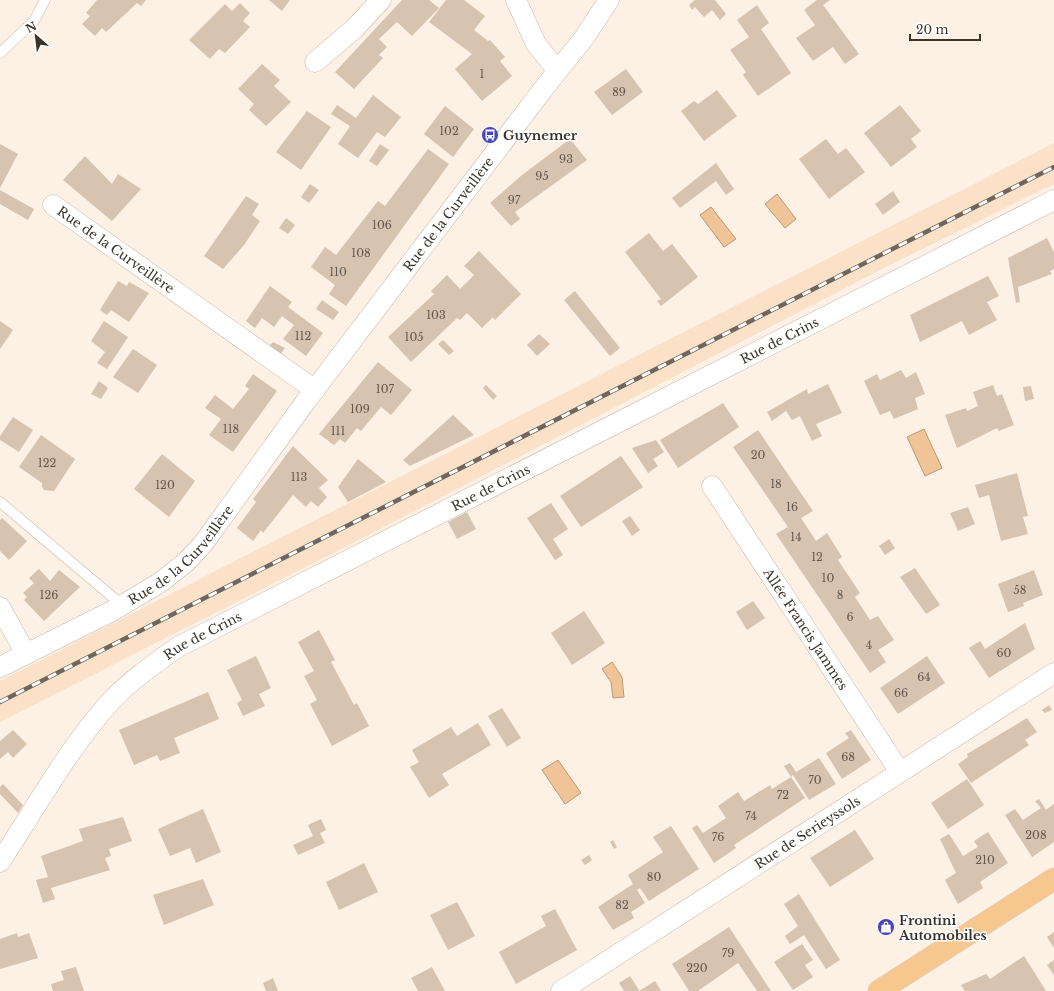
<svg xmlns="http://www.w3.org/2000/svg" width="1054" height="991" font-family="'Libre Baskerville',serif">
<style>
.built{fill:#fae1c8}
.water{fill:#f0c496;stroke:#ba9976}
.building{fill:#d6c3b0}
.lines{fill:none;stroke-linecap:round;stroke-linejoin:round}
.service-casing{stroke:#c8b5a2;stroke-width:11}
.minor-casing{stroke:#c8b5a2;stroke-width:21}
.primary-casing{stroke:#d8d6d5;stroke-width:23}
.service{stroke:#fff;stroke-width:10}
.minor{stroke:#fff;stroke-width:20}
.primary{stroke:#f6c890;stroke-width:22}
.rail-casing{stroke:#6f675e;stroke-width:4.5}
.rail{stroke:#fff;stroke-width:3;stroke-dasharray:9;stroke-linecap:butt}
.labels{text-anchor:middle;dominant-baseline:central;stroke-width:3;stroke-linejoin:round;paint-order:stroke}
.number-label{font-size:11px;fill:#62584d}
.poi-label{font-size:13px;font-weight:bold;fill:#3b342c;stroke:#fff;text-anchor:start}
.street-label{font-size:13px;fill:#3b342c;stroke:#fff}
</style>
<rect width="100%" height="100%" fill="#fdf1e5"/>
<!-- built -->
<polygon class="built" points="1054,143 1054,184 884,268 347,546 0,722 0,681"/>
<!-- water -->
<g class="water">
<polygon points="777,194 796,219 785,228 765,204"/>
<polygon points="711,207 736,239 724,247 700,215"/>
<polygon points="924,429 942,468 925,476 907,437"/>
<polygon points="612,662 622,677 624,697 613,698 611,682 602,669"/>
<polygon points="558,760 581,793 565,804 542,770"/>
</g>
<!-- building -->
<g class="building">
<polygon points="97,0 146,0 141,6 137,3 106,32 102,28 95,36 82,24 90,16 86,13"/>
<polygon points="269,0 290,0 282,11"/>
<polygon points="402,0 429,0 439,8 412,36 397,22 379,39 387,47 379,55 383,58 354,89 335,72"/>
<polygon points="446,0 464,0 485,16 474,30 488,41 490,40 505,57 500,61 512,76 482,101 455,69 472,54 429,22"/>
<polygon points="695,0 715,0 726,14 720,20 712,10 704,17 695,7 692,10 689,5"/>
<polygon points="817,0 830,0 823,5 859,54 845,64 833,47 813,61 796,38 815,25 804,10"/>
<polygon points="240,3 250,13 243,21 250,27 225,53 219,49 210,59 189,40 225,4 232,11"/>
<polygon points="757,5 769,23 761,29 791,73 758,96 743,75 746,72 730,50 749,37 737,20"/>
<polygon points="262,64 280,80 274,86 291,102 266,126 249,110 254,104 238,89"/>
<polygon points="626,69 643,92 612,115 594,92"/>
<polygon points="717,90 737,116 704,141 681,111 694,101 698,104"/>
<polygon points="373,95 401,117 385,137 377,132 358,158 338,144 350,126 331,114 337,105 356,118"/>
<polygon points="900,105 921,131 911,139 917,147 891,167 864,133"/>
<polygon points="445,106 474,129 453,157 424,134"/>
<polygon points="307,111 331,127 301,170 276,152"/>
<polygon points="570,139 587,160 515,212 520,219 511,226 490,203 522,175"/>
<polygon points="826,139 838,154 846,148 865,172 829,199 799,159"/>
<polygon points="0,144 18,154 0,188"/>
<polygon points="380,144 389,150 377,166 369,161"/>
<polygon points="428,149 449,164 346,306 329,294 335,285 311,267 325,247 336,255 378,201 385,206"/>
<polygon points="85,156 112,184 118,174 141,189 112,221 63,180"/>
<polygon points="716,163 734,189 726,195 716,181 680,208 672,198"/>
<polygon points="310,184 319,190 309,203 301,197"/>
<polygon points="0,190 34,209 28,220 0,204"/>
<polygon points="893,191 900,202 883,215 875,204"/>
<polygon points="246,196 259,204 252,215 260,221 244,245 223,269 204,256"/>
<polygon points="286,218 295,225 288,234 279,228"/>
<polygon points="649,233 663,251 672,244 698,277 661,306 657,301 661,299 625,252"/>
<polygon points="1047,238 1054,252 1054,269 1050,271 1052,274 1018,287 1020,302 1016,303 1008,258"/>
<polygon points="479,251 521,294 495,320 493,317 482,328 467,313 460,320 457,318 411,362 388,337 434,294 431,291 447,275 460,289 474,275 464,266"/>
<polygon points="988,276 999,296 987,302 997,320 969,335 962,321 920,342 910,315"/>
<polygon points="118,281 127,286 129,282 149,293 129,322 111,310 107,315 100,310"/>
<polygon points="270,286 292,302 288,307 323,333 306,356 283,339 294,325 282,316 274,327 262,318 255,328 246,321"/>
<polygon points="575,291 620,348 610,356 564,300"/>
<polygon points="322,300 339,312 333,320 316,309"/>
<polygon points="0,321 13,330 0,349"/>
<polygon points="104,321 128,337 107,369 97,363 105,352 91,341"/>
<polygon points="539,334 550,344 537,356 527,345"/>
<polygon points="443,340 454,351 449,355 438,344"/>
<polygon points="273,342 285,348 279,356 267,349"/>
<polygon points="133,349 157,365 138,393 113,377"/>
<polygon points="378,362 412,390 391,415 381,407 361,431 357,428 345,443 340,439 334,445 319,434"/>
<polygon points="901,370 906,378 916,372 925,394 915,398 918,409 894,419 890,411 880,415 864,381 877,374 880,380"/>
<polygon points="253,374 277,391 233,452 209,435 221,419 205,408 215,395 233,409 249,389 245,386"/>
<polygon points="99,381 108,388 101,399 91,394"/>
<polygon points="828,384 842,413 816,424 822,436 812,441 800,416 792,420 786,411 772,421 767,412 807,389 808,394"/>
<polygon points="486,385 497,396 493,400 483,388"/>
<polygon points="993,385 997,396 1002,394 1014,425 999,431 997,428 957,448 945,415 966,408 967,411 978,406 973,392"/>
<polygon points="1031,386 1034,399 1025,401 1023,387"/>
<polygon points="723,403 739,427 678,468 660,440"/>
<polygon points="453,415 474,435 410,466 403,460"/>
<polygon points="13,417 33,430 19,452 0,440 0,436"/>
<polygon points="758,430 813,511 801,518 816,541 827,533 842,557 838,560 860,593 855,597 870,620 878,616 894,640 878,650 886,662 870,673 776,534 788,527 733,447"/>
<polygon points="41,435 75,459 54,491 44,490 42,487 42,483 19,467"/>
<polygon points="656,440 664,452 653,459 658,466 648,473 632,448"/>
<polygon points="293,446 328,480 319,488 327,497 318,507 311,501 306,507 293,495 263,533 261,530 253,541 237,528 256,502 253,499"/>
<polygon points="162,454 195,481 169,517 134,489"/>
<polygon points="621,456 643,487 581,527 560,496"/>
<polygon points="358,459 386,482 348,502 338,487"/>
<polygon points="1017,473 1028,516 1023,517 1028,534 1001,541 989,495 979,498 975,485"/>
<polygon points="551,503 568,529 553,539 563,555 555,560 527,518"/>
<polygon points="968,507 975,524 958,531 950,513"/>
<polygon points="467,512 476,529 457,539 448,522"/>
<polygon points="630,516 640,530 632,536 622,521"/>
<polygon points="2,518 27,541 9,560 0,551 0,520"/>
<polygon points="889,539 895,548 885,555 879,546"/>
<polygon points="915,568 940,605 926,614 900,577"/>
<polygon points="39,569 50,581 59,570 80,587 44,621 24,600 27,597 23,593 34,583 29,578"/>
<polygon points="1034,570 1043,595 1023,603 1024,606 1008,612 998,584"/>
<polygon points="753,601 765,618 747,630 736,612"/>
<polygon points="584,611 605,643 572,665 551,633"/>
<polygon points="1025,623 1035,649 989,678 969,648 980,641 985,649"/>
<polygon points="319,630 335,660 331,662 354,705 357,703 369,726 332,746 310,704 317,700 304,676 314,671 298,642"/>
<polygon points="256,656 271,688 259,694 265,706 243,716 237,703 242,700 227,670"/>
<polygon points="927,656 945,683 898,714 880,688"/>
<polygon points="208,692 219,719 174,738 180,753 160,761 157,755 134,765 119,730"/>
<polygon points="1049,705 1052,710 1045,713 1042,710"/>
<polygon points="502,708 521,738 507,747 488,716"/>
<polygon points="1027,718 1037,732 1025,740 1029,745 971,783 958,764 968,757 967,754"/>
<polygon points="478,723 491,745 442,774 449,785 429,798 410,767 419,762 412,750 451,727 457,736"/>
<polygon points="13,730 27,744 13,758 8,752 0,759 0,741"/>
<polygon points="851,730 871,760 842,779 826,753 849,738 845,733"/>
<polygon points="819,758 836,784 809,800 793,775 791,777 784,766 790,763 796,772"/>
<polygon points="791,777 805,798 734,845 736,848 714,863 692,828 697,825 703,833 726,818 718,806 738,792 744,801 770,785 772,789"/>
<polygon points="967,779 984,805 948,829 931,803"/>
<polygon points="3,784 23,805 18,813 0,794 0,787"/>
<polygon points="1039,799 1046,810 1054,804 1054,842 1032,857 1005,815 1015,809 1023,820 1041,808 1035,801"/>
<polygon points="203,809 221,852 196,863 190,848 170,856 158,829"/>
<polygon points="123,817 132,841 109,849 111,856 105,858 110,870 51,888 55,899 43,903 36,880 48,877 41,856 83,841 79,829"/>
<polygon points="321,819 326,830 320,833 325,843 298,855 293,845 313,836 308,825"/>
<polygon points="671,826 699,869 649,901 640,888 637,890 645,903 631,912 634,918 613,930 598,907 633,884 628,875 663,852 653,837"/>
<polygon points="855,830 874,859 830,887 810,858"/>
<polygon points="988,832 1008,863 980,882 983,888 958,904 945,880 956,873 940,839 949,834 963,856 978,847 974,841"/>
<polygon points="613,840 617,847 614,849 610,842"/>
<polygon points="589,855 592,860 585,865 581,860"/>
<polygon points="364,863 378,892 339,910 326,882"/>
<polygon points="203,879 214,905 164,925 153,895"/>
<polygon points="799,894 840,960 826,969 804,935 790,944 785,936 798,926 784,904"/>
<polygon points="457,902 475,936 448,950 430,915"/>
<polygon points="555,909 577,950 516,984 499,952 546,926 541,916"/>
<polygon points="729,927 771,991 757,991 738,963 698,991 689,991 672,964"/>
<polygon points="1054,932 1054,948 1047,937"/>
<polygon points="17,933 18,937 29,933 38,958 0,969 0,939"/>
<polygon points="802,944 813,960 805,965 813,977 793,990 774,962"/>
<polygon points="1024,956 1046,991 965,991 961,985 986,974 990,979"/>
<polygon points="1054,960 1054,975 1047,965"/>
<polygon points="76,967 84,991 53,991 51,984 64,980 61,971"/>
<polygon points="432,967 445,991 418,991 411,978"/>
<polygon points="630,976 639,990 638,991 624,991 619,983"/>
<polygon points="273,978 278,991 266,991 263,983"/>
<polygon points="655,981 661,991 639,991"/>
</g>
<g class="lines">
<!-- service casing -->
<g class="service-casing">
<g id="service">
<polyline points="0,53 34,21 45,0"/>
<polyline points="0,502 122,605"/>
</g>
</g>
<!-- minor casing -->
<g class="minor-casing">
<g id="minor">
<polyline points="516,0 536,44 557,70"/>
<polyline points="315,62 354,29 381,0"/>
<path id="s1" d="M53,205L315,390"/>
<path id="s2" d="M712,486L900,772"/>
<polyline points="0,607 26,654"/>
<path id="s3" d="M0,667L114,610L161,582L186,562L203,544L306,401L544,88L584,38L609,0"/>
<path id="s4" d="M0,862C35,809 69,747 111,701C131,680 154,664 178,647L1054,200"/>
<path id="s5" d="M561,991L1054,673"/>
</g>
</g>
<!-- primary casing -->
<g class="primary-casing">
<polyline id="primary" points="879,991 1054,879"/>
</g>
<!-- service -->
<use href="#service" class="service"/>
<!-- minor -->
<use href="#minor" class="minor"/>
<!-- primary -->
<use href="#primary" class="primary"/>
<!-- rail casing -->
<g class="rail-casing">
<polyline id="rail" points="0,702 1054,167"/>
</g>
<!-- rail -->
<use href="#rail" class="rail"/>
</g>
<!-- icons -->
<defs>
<g id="bus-disc" transform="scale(0.9)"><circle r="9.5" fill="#4945bb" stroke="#fff"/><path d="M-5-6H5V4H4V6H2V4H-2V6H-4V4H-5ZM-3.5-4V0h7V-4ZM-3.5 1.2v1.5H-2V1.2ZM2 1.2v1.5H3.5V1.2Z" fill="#fff"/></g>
<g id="shop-disc" transform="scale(0.9)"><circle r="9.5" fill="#4945bb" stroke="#fff"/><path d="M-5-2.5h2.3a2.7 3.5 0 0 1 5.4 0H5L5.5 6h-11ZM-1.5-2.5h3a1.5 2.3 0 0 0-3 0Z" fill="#fff"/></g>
</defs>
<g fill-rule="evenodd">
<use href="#bus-disc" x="490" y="135"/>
<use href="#shop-disc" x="886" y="927"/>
</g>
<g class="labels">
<!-- number labels -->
<g class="number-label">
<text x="482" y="74">1</text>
<text x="619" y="92">89</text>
<text x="449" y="131">102</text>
<text x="566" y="159">93</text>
<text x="542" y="176">95</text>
<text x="514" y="200">97</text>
<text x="382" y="225">106</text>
<text x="361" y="253">108</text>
<text x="338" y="272">110</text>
<text x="436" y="315">103</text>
<text x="303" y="336">112</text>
<text x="414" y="337">105</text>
<text x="385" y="389">107</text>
<text x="360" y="409">109</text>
<text x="231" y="429">118</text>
<text x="338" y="431">111</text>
<text x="758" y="455">20</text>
<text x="47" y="463">122</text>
<text x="299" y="477">113</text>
<text x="776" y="484">18</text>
<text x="165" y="485">120</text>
<text x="792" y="507">16</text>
<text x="796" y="537">14</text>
<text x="817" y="557">12</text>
<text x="828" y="578">10</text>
<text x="1020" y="590">58</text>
<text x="49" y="595">126</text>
<text x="840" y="595">8</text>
<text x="850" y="617">6</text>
<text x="869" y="645">4</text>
<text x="1004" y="653">60</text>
<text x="924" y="677">64</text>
<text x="901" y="693">66</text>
<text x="848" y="757">68</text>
<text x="815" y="780">70</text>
<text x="783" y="795">72</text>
<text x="751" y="816">74</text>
<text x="1036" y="835">208</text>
<text x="718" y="837">76</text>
<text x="985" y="860">210</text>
<text x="654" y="877">80</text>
<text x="622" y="905">82</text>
<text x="728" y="953">79</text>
<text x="697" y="968">220</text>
</g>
<!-- poi labels -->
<g class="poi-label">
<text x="503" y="135">Guynemer</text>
<text x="899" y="920">Frontini<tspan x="899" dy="15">Automobiles</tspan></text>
</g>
<!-- street labels -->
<g class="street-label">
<text stroke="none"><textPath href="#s3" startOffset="650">Rue de la Curveillère</textPath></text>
<text stroke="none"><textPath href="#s1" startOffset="77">Rue de la Curveillère</textPath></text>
<text stroke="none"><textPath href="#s4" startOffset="957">Rue de Crins</textPath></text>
<text stroke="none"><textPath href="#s4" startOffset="633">Rue de Crins</textPath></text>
<text stroke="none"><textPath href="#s3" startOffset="215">Rue de la Curveillère</textPath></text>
<text stroke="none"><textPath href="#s2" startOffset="171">Allée Francis Jammes</textPath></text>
<text stroke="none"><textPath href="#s4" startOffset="309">Rue de Crins</textPath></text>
<text stroke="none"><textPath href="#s5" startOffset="293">Rue de Serieyssols</textPath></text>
</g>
</g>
<!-- north arrow -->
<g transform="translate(36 36) rotate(332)" stroke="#ffffff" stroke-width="3" paint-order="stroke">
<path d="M0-3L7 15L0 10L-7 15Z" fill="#3b342c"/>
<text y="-6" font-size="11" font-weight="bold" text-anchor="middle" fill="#3b342c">N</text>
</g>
<!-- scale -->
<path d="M910 34v6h70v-6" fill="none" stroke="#3b342c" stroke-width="2"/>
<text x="916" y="34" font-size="12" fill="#3b342c" stroke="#ffffff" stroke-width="3" paint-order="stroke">20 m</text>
</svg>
